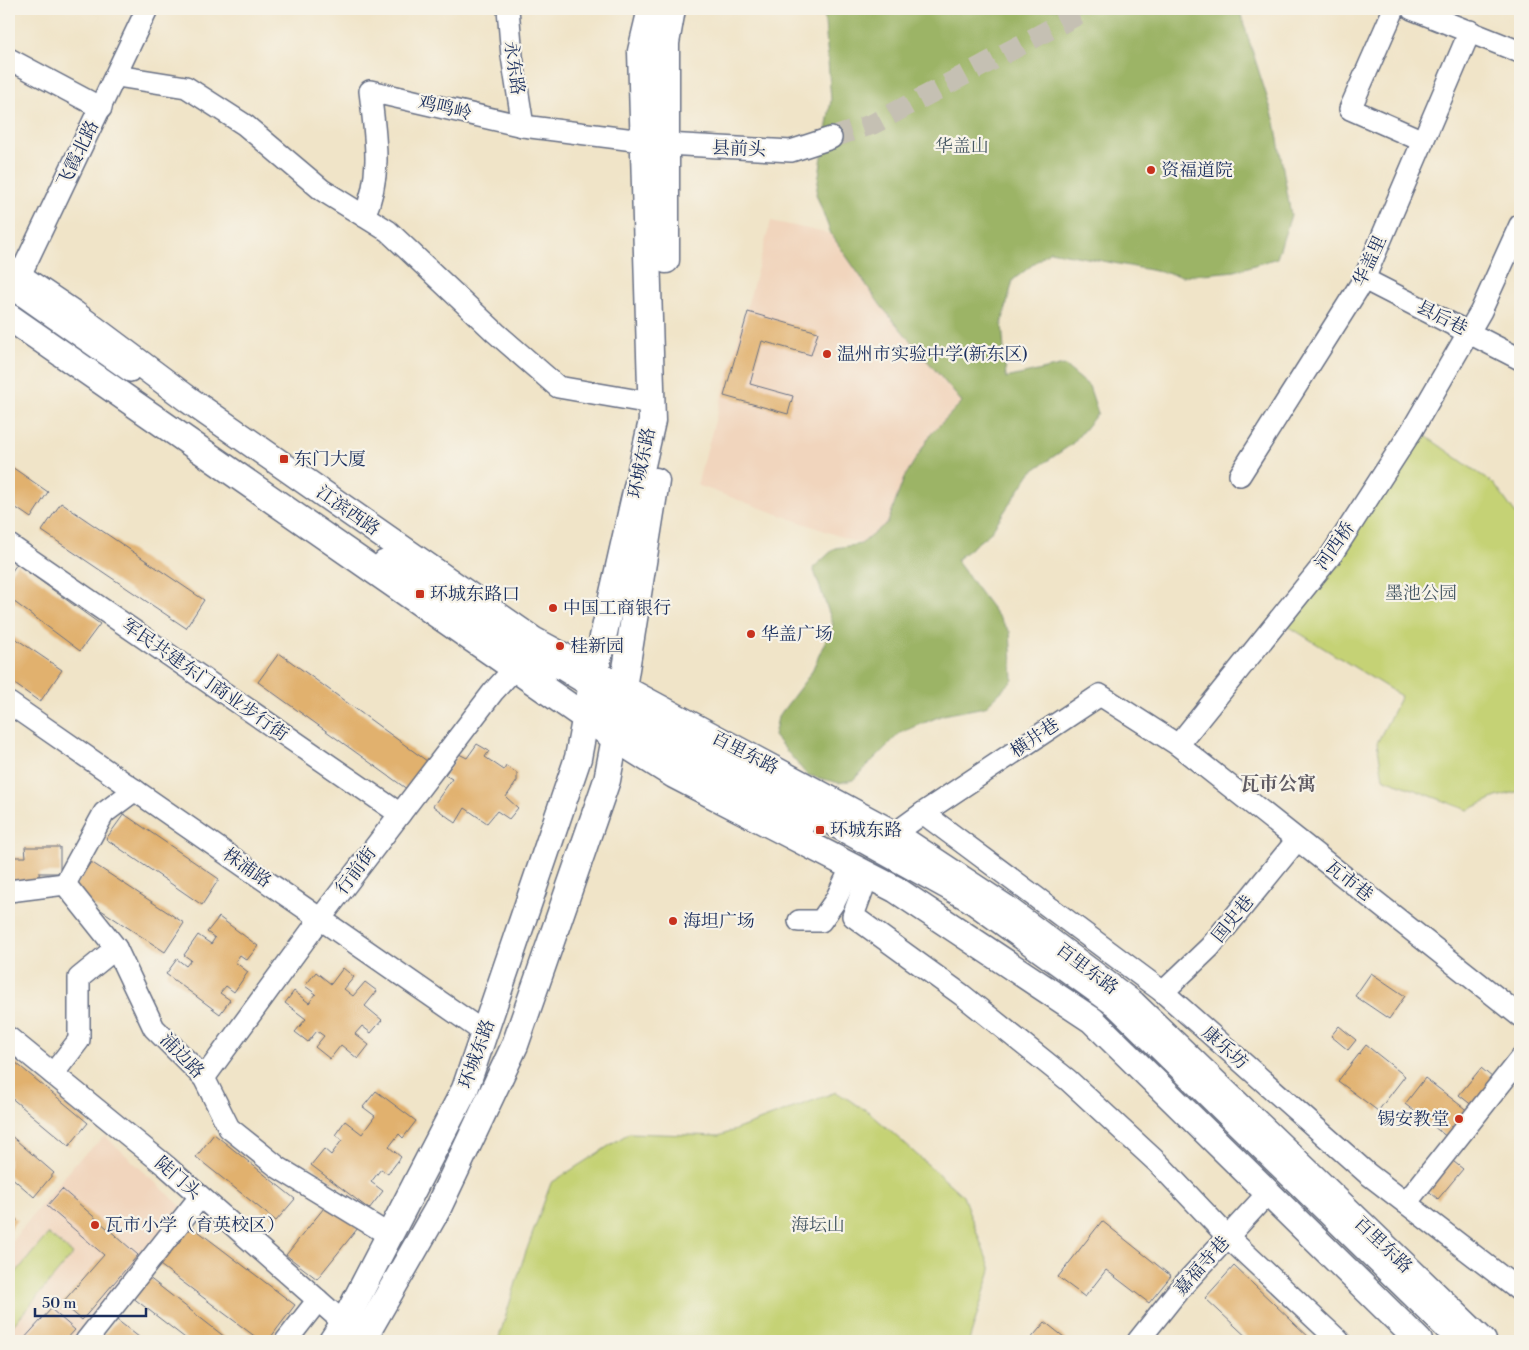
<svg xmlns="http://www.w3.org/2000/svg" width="1529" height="1350" font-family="'Libre Bodoni','Noto Serif SC',serif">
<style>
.built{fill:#f1d5bd}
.green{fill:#c5d274;stroke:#708069}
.forest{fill:#9cb466;stroke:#5c7262}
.building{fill:#e1b16e}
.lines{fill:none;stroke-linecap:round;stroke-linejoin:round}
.minor-tunnel{stroke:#c5c0b3;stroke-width:21;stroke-dasharray:21 11;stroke-linecap:butt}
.minor-casing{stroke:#666e83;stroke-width:24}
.major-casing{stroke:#666e83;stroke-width:29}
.minor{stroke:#fff;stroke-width:21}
.major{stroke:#fff;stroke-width:26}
.poi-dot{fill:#c8321e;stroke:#f7f3e8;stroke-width:2}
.labels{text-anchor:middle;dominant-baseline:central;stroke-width:4.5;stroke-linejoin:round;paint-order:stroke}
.street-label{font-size:18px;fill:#1b2f5e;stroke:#f7f3e8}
.park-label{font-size:18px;fill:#465864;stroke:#f7f3e8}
.poi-label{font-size:18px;fill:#1b2f5e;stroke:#f7f3e8;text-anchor:start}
.neighbourhood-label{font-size:19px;font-weight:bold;fill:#605c64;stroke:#f7f3e8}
</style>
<rect width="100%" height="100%" fill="#f7f3e8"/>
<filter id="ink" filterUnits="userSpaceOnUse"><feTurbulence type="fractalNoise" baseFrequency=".02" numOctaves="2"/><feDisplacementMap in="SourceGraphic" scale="10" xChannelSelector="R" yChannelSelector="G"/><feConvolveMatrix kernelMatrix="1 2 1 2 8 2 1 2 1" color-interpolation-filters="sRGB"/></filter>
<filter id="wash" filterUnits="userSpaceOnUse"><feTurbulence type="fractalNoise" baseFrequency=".0096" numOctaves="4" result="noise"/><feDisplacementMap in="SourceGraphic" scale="20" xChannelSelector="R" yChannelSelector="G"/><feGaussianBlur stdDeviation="1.12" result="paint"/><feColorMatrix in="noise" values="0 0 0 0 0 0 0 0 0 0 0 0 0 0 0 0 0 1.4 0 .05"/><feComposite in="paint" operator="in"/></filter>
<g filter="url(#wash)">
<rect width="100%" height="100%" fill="#f0e4c8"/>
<!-- built -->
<g class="built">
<polygon points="771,221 831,234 881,306 962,402 931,434 904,478 888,522 861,544 697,485"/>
<polygon points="105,1136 181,1206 72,1341 9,1341 9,1245 76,1162"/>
</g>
<!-- green -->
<g class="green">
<polygon points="1413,427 1494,484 1520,520 1520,791 1496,797 1468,810 1383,778 1377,743 1401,696 1283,623"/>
<polygon points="836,1092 869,1112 963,1196 991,1270 969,1341 498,1341 523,1260 551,1183 629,1133 719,1136"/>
<polygon points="48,1234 73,1254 9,1330 9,1281"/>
</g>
<!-- forest -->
<polygon class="forest" points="824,9 1239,9 1275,122 1291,215 1277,258 1235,271 1182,276 1050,251 1013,280 1002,323 1006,378 1064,365 1089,386 1098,413 1072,444 1031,472 990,533 956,560 1010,632 1013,680 985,707 943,715 900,733 853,780 839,783 807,775 774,736 778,717 811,673 833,624 813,568 835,548 861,544 888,522 904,478 931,434 962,402 881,306 831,234 816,194 831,100"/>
<g id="blocks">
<!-- building -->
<g class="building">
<polygon points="748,312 818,332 811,355 762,341 750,384 793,396 788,414 724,396"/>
<polygon points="9,465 48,492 31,518 9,503"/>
<polygon points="61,503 204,600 186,628 42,531"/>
<polygon points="17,564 100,624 80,651 9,598 9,575"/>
<polygon points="9,634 62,670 40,702 9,680"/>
<polygon points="279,653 431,764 411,792 258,682"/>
<polygon points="477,744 489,751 485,757 504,770 506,766 517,773 517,781 506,797 518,808 509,819 497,811 487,823 465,808 456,823 433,806 452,779 445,775 459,754 467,758"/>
<polygon points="124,814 219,879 202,905 106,839"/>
<polygon points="25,847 60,847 60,873 39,873 40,886 9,887 9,857 26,857"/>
<polygon points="91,862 184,923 165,952 72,891"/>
<polygon points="219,917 258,946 247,960 240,955 235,962 248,972 234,992 226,986 220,993 230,1000 220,1014 166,974 177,959 186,966 191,960 184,955 198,935 211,944 215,938 207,932"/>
<polygon points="343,968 354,977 344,989 353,996 365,982 377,991 365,1006 382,1020 371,1033 362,1026 355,1034 369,1045 358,1059 341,1045 330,1059 315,1047 324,1036 317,1031 308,1042 295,1032 306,1019 285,1003 294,991 309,1003 316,994 305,986 316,972 331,984"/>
<polygon points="1371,973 1405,996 1389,1019 1355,996"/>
<polygon points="1339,1026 1356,1040 1348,1050 1331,1036"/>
<polygon points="1366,1045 1405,1076 1378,1111 1338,1081"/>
<polygon points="9,1057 88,1123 69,1146 9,1096"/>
<polygon points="1481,1068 1499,1083 1478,1110 1459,1095"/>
<polygon points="1425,1078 1473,1115 1452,1141 1405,1104"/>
<polygon points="376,1091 416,1121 403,1138 399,1134 389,1147 401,1157 388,1174 381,1169 371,1182 383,1191 369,1209 311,1165 324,1149 331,1155 342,1140 335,1135 345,1121 362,1134 375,1116 363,1107"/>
<polygon points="9,1134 54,1173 34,1197 9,1175"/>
<polygon points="214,1134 295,1199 276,1221 196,1157"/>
<polygon points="1449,1158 1463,1169 1438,1199 1425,1188"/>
<polygon points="62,1189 138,1255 82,1320 62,1303 104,1255 47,1206"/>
<polygon points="328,1203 358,1228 317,1279 286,1255"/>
<polygon points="9,1213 17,1220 9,1230"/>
<polygon points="1102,1221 1171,1276 1149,1303 1106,1270 1085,1297 1058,1277"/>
<polygon points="186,1222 295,1305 268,1341 261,1341 156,1262"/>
<polygon points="1234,1266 1313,1341 1251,1341 1205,1298"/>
<polygon points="148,1277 230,1341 189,1341 132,1297"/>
<polygon points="51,1309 75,1330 65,1341 22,1341"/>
<polygon points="117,1320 144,1341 99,1341"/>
<polygon points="1045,1322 1069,1341 1029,1341"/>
</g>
</g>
</g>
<g filter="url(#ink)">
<use href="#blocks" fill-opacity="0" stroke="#666e83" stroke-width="1"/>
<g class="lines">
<!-- minor-tunnel -->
<polyline class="minor-tunnel" points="831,138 873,124 1088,9"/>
<!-- minor casing -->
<g class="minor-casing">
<g id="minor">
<polyline points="508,9 512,56 523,126"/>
<polyline points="1394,9 1350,109 1423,141"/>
<polyline points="1412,9 1520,52"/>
<polyline points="9,59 101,108"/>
<polyline points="117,76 186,87 245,125 322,190 388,231 496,333 558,387 651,403"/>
<path d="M364,216C383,174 375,135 370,91L523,126L666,144L791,151L831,138"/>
<polyline points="1364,279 1520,359"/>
<polyline points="9,286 130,371"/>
<polyline points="13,290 147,9"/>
<polyline points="1240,475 1364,279 1470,31"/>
<polyline points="9,545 400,814"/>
<polyline points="384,561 546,673"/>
<polyline points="537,654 677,739 968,900 1115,1006 1458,1341"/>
<polyline points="9,703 485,1033"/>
<polyline points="607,712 670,757 804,825"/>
<polyline points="1178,745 1332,554 1412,430 1481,311 1520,225"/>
<polyline points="923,813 1163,992 1368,1174 1520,1291"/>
<polyline points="894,834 923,813 1100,695 1178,745 1520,1016"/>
<polyline points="868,875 853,916 962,995 1068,1080 1158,1163 1228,1237 1339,1341"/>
<polyline points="65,884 104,813 135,790"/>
<polyline points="9,891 65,884 116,948"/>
<polyline points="799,921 821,921 835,901 852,866"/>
<polyline points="1163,992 1210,947 1297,840"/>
<polyline points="9,1038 166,1166 344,1323"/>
<polyline points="53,1074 79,1040 79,978 116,948 154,1028 204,1078 229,1128 279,1168 389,1235"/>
<polyline points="204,1078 320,919 493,692 514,669"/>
<polyline points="1406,1203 1520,1059"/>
<polyline points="86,1341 200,1197"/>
<polyline points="286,1341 318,1300"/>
<polyline points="1138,1341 1177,1292 1268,1193"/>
</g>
</g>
<!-- major casing -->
<g class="major-casing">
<g id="major">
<polyline points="666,260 666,43 672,9"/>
<polyline points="9,270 74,314 189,400 533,640 894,834 1004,907 1133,1004 1483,1341"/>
<polyline points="9,317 615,738 674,775 895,889 1092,1020 1419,1341"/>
<polyline points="332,1341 344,1323 465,1089 578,758 589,699 652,421 641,51 651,9"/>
<polyline points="362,1341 437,1210 515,1045 607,780 615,738 656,481"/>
</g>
</g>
<!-- minor -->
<use href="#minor" class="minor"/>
<!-- major -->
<use href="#major" class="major"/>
</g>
</g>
<!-- markers -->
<g class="poi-dot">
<circle cx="1151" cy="170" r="5"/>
<circle cx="827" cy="354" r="5"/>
<rect x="279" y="454" width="10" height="10" rx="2.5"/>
<rect x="415" y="589" width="10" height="10" rx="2.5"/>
<circle cx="553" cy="608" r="5"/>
<circle cx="751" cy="634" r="5"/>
<circle cx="560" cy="646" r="5"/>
<rect x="815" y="825" width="10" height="10" rx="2.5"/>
<circle cx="673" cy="921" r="5"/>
<circle cx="1459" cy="1119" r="5"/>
<circle cx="95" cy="1225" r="5"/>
</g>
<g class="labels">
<!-- street labels -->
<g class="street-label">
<text transform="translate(514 68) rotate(82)">永东路</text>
<text transform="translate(445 108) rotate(13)">鸡鸣岭</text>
<text transform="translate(739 149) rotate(2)">县前头</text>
<text transform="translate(78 154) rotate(-64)">飞霞北路</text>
<text transform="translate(1370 261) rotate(-65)">华盖里</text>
<text transform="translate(1442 318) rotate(27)">县后巷</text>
<text transform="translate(642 463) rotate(-78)">环城东路</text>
<text transform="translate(348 511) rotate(35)">江滨西路</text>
<text transform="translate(1335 546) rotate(-55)">河西桥</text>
<text transform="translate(205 680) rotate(35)">军民共建东门商业步行街</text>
<text transform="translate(1035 738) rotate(-34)">横井巷</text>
<text transform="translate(745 753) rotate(27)">百里东路</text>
<text transform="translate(247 868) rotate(35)">株浦路</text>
<text transform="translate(356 871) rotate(-53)">行前街</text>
<text transform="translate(1349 881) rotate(38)">瓦市巷</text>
<text transform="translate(1233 919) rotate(-51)">国史巷</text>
<text transform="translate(1087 969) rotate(37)">百里东路</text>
<text transform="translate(1225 1048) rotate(42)">康乐坊</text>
<text transform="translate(477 1054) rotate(-70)">环城东路</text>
<text transform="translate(182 1056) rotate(46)">浦边路</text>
<text transform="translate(178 1178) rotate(41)">陡门头</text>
<text transform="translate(1383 1245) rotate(44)">百里东路</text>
<text transform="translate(1202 1266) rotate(-48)">嘉福寺巷</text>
</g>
<!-- park labels -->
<g class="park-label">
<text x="962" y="146">华盖山</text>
<text x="1421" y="593">墨池公园</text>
<text x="818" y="1225">海坛山</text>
</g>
<!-- poi labels -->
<g class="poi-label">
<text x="1161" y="170">资福道院</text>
<text x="837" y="354">温州市实验中学(新东区)</text>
<text x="294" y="459">东门大厦</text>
<text x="430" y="594">环城东路口</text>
<text x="563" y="608">中国工商银行</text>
<text x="761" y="634">华盖广场</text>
<text x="570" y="646">桂新园</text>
<text x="830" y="830">环城东路</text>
<text x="683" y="921">海坦广场</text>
<text x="1449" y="1119" text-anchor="end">锡安教堂</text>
<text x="105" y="1225">瓦市小学（育英校区）</text>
</g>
<!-- neighbourhood labels -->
<g class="neighbourhood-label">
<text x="1278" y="784">瓦市公寓</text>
</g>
</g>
<!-- margin -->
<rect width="1529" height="1350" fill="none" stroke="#f7f3e8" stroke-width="30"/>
<!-- scale -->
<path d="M35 1308v8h111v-8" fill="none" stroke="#1b2f5e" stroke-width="2.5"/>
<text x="42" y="1308" font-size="15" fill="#1b2f5e" stroke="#f7f3e8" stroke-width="4" paint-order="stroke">50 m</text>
</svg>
